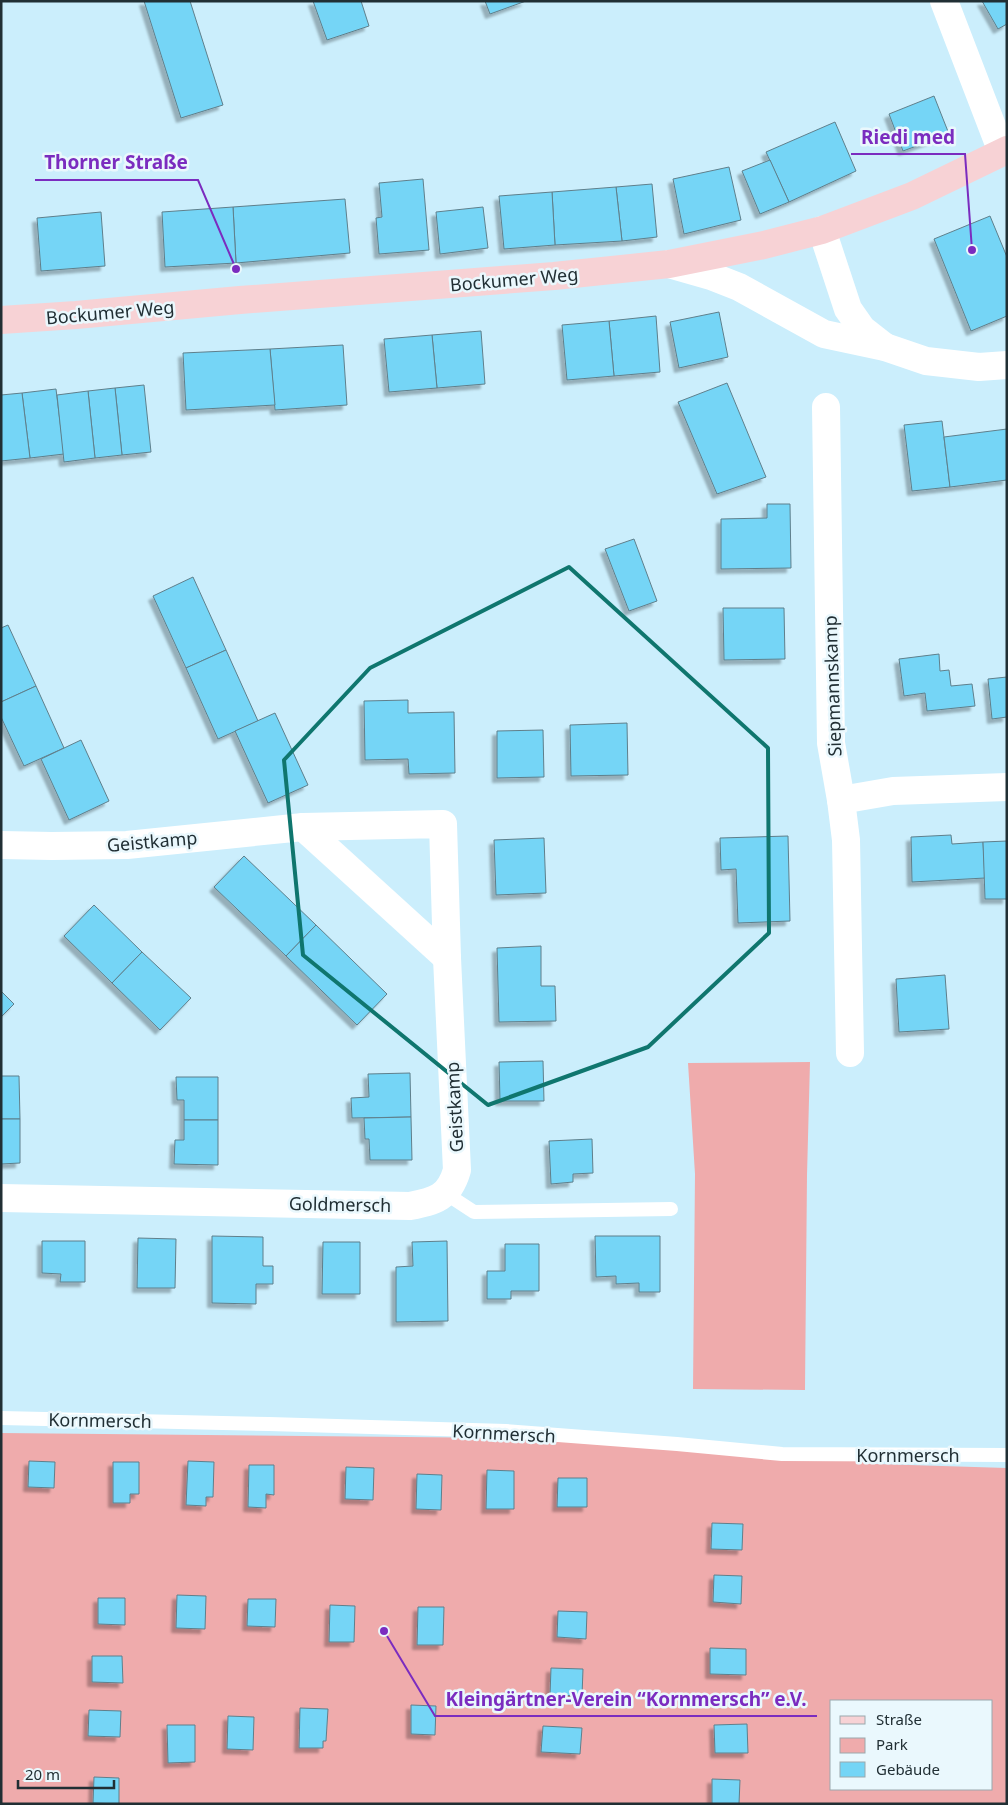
<svg xmlns="http://www.w3.org/2000/svg" width="1008" height="1805" font-family="'Noto Sans',sans-serif">
<style>
.green{fill:#efabac;fill-rule:evenodd}
.building{fill:#74d5f6;stroke:#5f7f8b;filter:url(#shadow)}
.lines{fill:none;stroke-linecap:round;stroke-linejoin:round}
.service{stroke:#fff;stroke-width:14}
.minor{stroke:#fff;stroke-width:28}
.secondary{stroke:#f7d2d5;stroke-width:28}
.marked{fill:none;stroke:#0f766e;stroke-width:4;stroke-linejoin:round}
.labels{text-anchor:middle;dominant-baseline:central;stroke-width:5;stroke-linejoin:round;paint-order:stroke}
.street-label{font-size:18px;fill:#212f34;stroke:#eaf8fd}
.leader{fill:none;stroke:#7b2cbf;stroke-width:2}
.callout-dot{fill:#7b2cbf;stroke:#eaf8fd;stroke-width:2}
.callout-label{font-size:19px;text-anchor:middle;font-weight:bold;fill:#7b2cbf;stroke:#eaf8fd;stroke-width:5;stroke-linejoin:round;paint-order:stroke}
</style>
<defs>
<filter id="shadow"><feDropShadow dx="-4.5" dy="4.5" stdDeviation="1" flood-color="#0004"/></filter>
</defs>
<rect width="100%" height="100%" fill="#cbeefc"/>
<!-- green -->
<g class="green">
<polygon points="810,1062 807,1175 805,1390 693,1389 695,1174 688,1063"/>
<path d="M1,1433L506,1438L848,1459L877,1464L1007,1468V1804H1ZM832,1701H992V1789H832Z"/>
</g>
<!-- building -->
<g class="building">
<polygon points="144,1 190,1 223,105 181,118"/>
<polygon points="313,1 361,1 369,26 327,40"/>
<polygon points="485,1 526,1 490,14"/>
<polygon points="982,1 1007,1 1007,24 998,29"/>
<polygon points="934,96 949,134 903,151 889,114"/>
<polygon points="835,122 856,171 789,202 766,152"/>
<polygon points="770,160 789,202 760,214 742,171"/>
<polygon points="729,167 741,220 684,234 673,179"/>
<polygon points="423,179 429,250 379,254 376,218 382,217 379,183"/>
<polygon points="652,184 657,237 622,241 616,187"/>
<polygon points="616,187 622,241 555,245 552,192"/>
<polygon points="552,192 555,245 504,249 499,196"/>
<polygon points="345,199 350,253 236,263 233,207"/>
<polygon points="233,207 236,263 165,267 162,212"/>
<polygon points="483,207 488,248 440,254 436,212"/>
<polygon points="101,212 105,266 41,271 37,218"/>
<polygon points="990,216 1007,257 1007,316 971,331 934,239"/>
<polygon points="719,312 728,357 679,368 670,322"/>
<polygon points="656,316 660,372 614,376 609,321"/>
<polygon points="609,321 614,376 567,380 562,325"/>
<polygon points="481,331 485,384 437,388 432,335"/>
<polygon points="432,335 437,388 389,392 384,339"/>
<polygon points="343,345 347,405 275,410 270,349"/>
<polygon points="270,349 275,405 186,410 183,353"/>
<polygon points="727,383 766,477 717,494 678,402"/>
<polygon points="144,385 151,452 122,455 115,388"/>
<polygon points="115,388 122,455 95,458 88,391"/>
<polygon points="56,389 64,454 30,458 22,393"/>
<polygon points="88,391 95,458 64,462 57,395"/>
<polygon points="22,393 30,458 1,461 1,395"/>
<polygon points="942,421 950,487 912,491 904,425"/>
<polygon points="1007,429 1007,480 950,487 944,437"/>
<polygon points="767,504 790,504 791,568 721,569 721,519 767,518"/>
<polygon points="634,539 657,601 629,611 605,549"/>
<polygon points="193,577 226,650 186,668 153,596"/>
<polygon points="723,608 784,608 785,659 724,660"/>
<polygon points="8,625 36,686 1,702 1,628"/>
<polygon points="226,650 258,721 218,739 186,668"/>
<polygon points="939,654 940,671 949,670 951,686 972,684 975,706 927,711 925,693 904,696 899,659"/>
<polygon points="1007,677 1007,717 992,719 988,679"/>
<polygon points="36,686 64,748 24,766 1,717 1,702"/>
<polygon points="408,700 408,713 454,712 455,773 409,774 408,759 365,760 364,701"/>
<polygon points="275,713 308,785 268,803 235,731"/>
<polygon points="627,723 628,775 571,776 570,725"/>
<polygon points="543,730 544,777 497,778 497,731"/>
<polygon points="81,740 109,801 69,820 41,759"/>
<polygon points="951,835 952,844 983,842 985,878 912,882 911,837"/>
<polygon points="788,836 790,921 738,923 736,869 721,870 720,838"/>
<polygon points="544,838 546,893 496,895 494,840"/>
<polygon points="1007,841 1007,899 985,899 983,842"/>
<polygon points="244,856 316,925 286,956 214,887"/>
<polygon points="94,905 142,952 112,983 64,936"/>
<polygon points="316,925 387,994 357,1025 286,956"/>
<polygon points="541,946 541,986 555,986 556,1021 499,1022 497,948"/>
<polygon points="142,952 191,998 160,1030 112,983"/>
<polygon points="945,975 949,1029 899,1032 896,979"/>
<polygon points="1,991 14,1004 1,1017"/>
<polygon points="543,1061 544,1101 500,1101 499,1062"/>
<polygon points="410,1073 411,1117 352,1118 351,1098 369,1097 368,1074"/>
<polygon points="1,1076 19,1076 20,1119 1,1119"/>
<polygon points="176,1077 218,1077 218,1120 184,1120 184,1100 177,1100"/>
<polygon points="411,1117 412,1160 370,1160 369,1139 365,1139 364,1118"/>
<polygon points="1,1119 20,1119 20,1163 1,1164"/>
<polygon points="184,1120 218,1120 218,1165 174,1164 175,1140 184,1140"/>
<polygon points="592,1139 593,1173 573,1174 573,1182 551,1184 549,1141"/>
<polygon points="212,1236 263,1237 263,1266 273,1266 273,1284 256,1284 256,1304 212,1303"/>
<polygon points="595,1236 660,1236 660,1292 639,1292 639,1283 616,1284 616,1276 596,1277"/>
<polygon points="138,1238 176,1239 175,1288 137,1288"/>
<polygon points="42,1241 85,1241 85,1282 60,1282 61,1274 42,1273"/>
<polygon points="447,1241 448,1321 396,1322 396,1267 413,1266 412,1242"/>
<polygon points="323,1242 360,1242 360,1294 322,1294"/>
<polygon points="505,1244 539,1244 539,1291 511,1291 511,1299 487,1299 487,1271 505,1271"/>
<polygon points="29,1461 55,1462 54,1488 28,1487"/>
<polygon points="188,1461 214,1462 213,1497 206,1497 206,1506 186,1505"/>
<polygon points="113,1462 139,1462 139,1494 130,1494 130,1503 113,1503"/>
<polygon points="249,1465 274,1465 274,1495 266,1494 266,1508 248,1507"/>
<polygon points="346,1467 374,1468 373,1500 345,1499"/>
<polygon points="487,1470 514,1471 514,1509 486,1509"/>
<polygon points="417,1474 442,1475 441,1510 416,1509"/>
<polygon points="558,1478 587,1478 587,1507 557,1507"/>
<polygon points="712,1523 743,1524 742,1550 711,1549"/>
<polygon points="714,1575 742,1576 741,1604 713,1602"/>
<polygon points="177,1595 206,1596 205,1629 176,1628"/>
<polygon points="98,1598 125,1598 125,1625 98,1624"/>
<polygon points="248,1599 276,1599 275,1627 247,1626"/>
<polygon points="330,1605 355,1606 354,1642 329,1642"/>
<polygon points="418,1607 444,1607 443,1645 417,1645"/>
<polygon points="558,1611 587,1612 586,1639 557,1637"/>
<polygon points="710,1648 746,1649 746,1675 710,1674"/>
<polygon points="92,1656 122,1656 123,1683 92,1682"/>
<polygon points="551,1668 583,1669 582,1696 550,1695"/>
<polygon points="411,1705 436,1706 435,1735 411,1734"/>
<polygon points="300,1708 328,1709 326,1741 323,1741 323,1748 299,1748"/>
<polygon points="89,1710 121,1711 120,1737 88,1736"/>
<polygon points="228,1716 254,1717 253,1750 227,1749"/>
<polygon points="747,1724 748,1753 715,1753 714,1725"/>
<polygon points="167,1725 195,1725 195,1762 168,1763"/>
<polygon points="543,1726 582,1728 580,1754 541,1752"/>
<polygon points="94,1777 119,1778 119,1804 93,1803"/>
<polygon points="712,1779 740,1780 739,1804 712,1804"/>
</g>
<g class="lines">
<!-- service -->
<g class="service">
<polyline points="445,1193 474,1212 671,1209"/>
<polyline points="1,1418 269,1424 506,1431 677,1444 782,1454 1007,1455"/>
</g>
<!-- minor -->
<g class="minor">
<polyline points="944,1 1002,152"/>
<polyline points="822,230 848,309 862,329 885,347"/>
<polyline points="669,264 711,276 739,287 824,334 885,347 926,361 979,367 1007,365"/>
<polyline points="826,407 831,743 841,800 846,840 850,1053"/>
<polyline points="841,800 893,791 1007,787"/>
<polyline points="303,827 447,958"/>
<path d="M1,845L52,846L127,845L303,827L443,824L447,958L457,1170C449,1198 435,1201 410,1206L1,1198"/>
</g>
<!-- secondary -->
<polyline class="secondary" points="1,320 76,315 240,300 554,276 669,264 764,245 822,230 912,196 1007,150"/>
</g>
<!-- marked area -->
<path class="marked" d="M569,567L768,748L769,933L648,1047L488,1105L303,955L284,760L370,668Z"/>
<g class="labels">
<!-- street labels -->
<g class="street-label">
<text transform="translate(514 279) rotate(-5)">Bockumer Weg</text>
<text transform="translate(110 312) rotate(-5)">Bockumer Weg</text>
<text transform="translate(832 686) rotate(-92)">Siepmannskamp</text>
<text transform="translate(152 841) rotate(-5)">Geistkamp</text>
<text transform="translate(454 1107) rotate(-93)">Geistkamp</text>
<text transform="translate(340 1204) rotate(1)">Goldmersch</text>
<text transform="translate(100 1420) rotate(1)">Kornmersch</text>
<text transform="translate(504 1433) rotate(3)">Kornmersch</text>
<text x="908" y="1455">Kornmersch</text>
</g>
</g>
<!-- callouts -->
<path class="leader" d="M972 250L965 154H851M236 269L198 180H35M384 1631L435 1716H817"/>
<g class="callout-dot">
<circle cx="972" cy="250" r="5"/>
<circle cx="236" cy="269" r="5"/>
<circle cx="384" cy="1631" r="5"/>
</g>
<g class="callout-label">
<text x="908" y="144">Riedi med</text>
<text x="116" y="169">Thorner Straße</text>
<text x="626" y="1706">Kleingärtner-Verein “Kornmersch” e.V.</text>
</g>
<!-- border -->
<rect width="1008" height="1805" fill="none" stroke="#212f34" stroke-width="5"/>
<!-- legend -->
<rect x="830" y="1700" width="162" height="90" fill="#eaf8fd" stroke="#9aa8ad"/>
<rect x="840" y="1716" width="25" height="8" fill="#f7d2d5" stroke="#9aa8ad"/>
<text x="876" y="1725" font-size="15" fill="#212f34">Straße</text>
<rect x="840" y="1738" width="25" height="15" fill="#efabac" stroke="#9aa8ad"/>
<text x="876" y="1750" font-size="15" fill="#212f34">Park</text>
<rect x="840" y="1762" width="25" height="15" fill="#74d5f6" stroke="#9aa8ad"/>
<text x="876" y="1775" font-size="15" fill="#212f34">Gebäude</text>
<!-- scale -->
<path d="M18 1780v8h96v-8" fill="none" stroke="#212f34" stroke-width="2.5"/>
<text x="25" y="1780" font-size="15" fill="#212f34" stroke="#eaf8fd" stroke-width="4" paint-order="stroke">20 m</text>
</svg>
